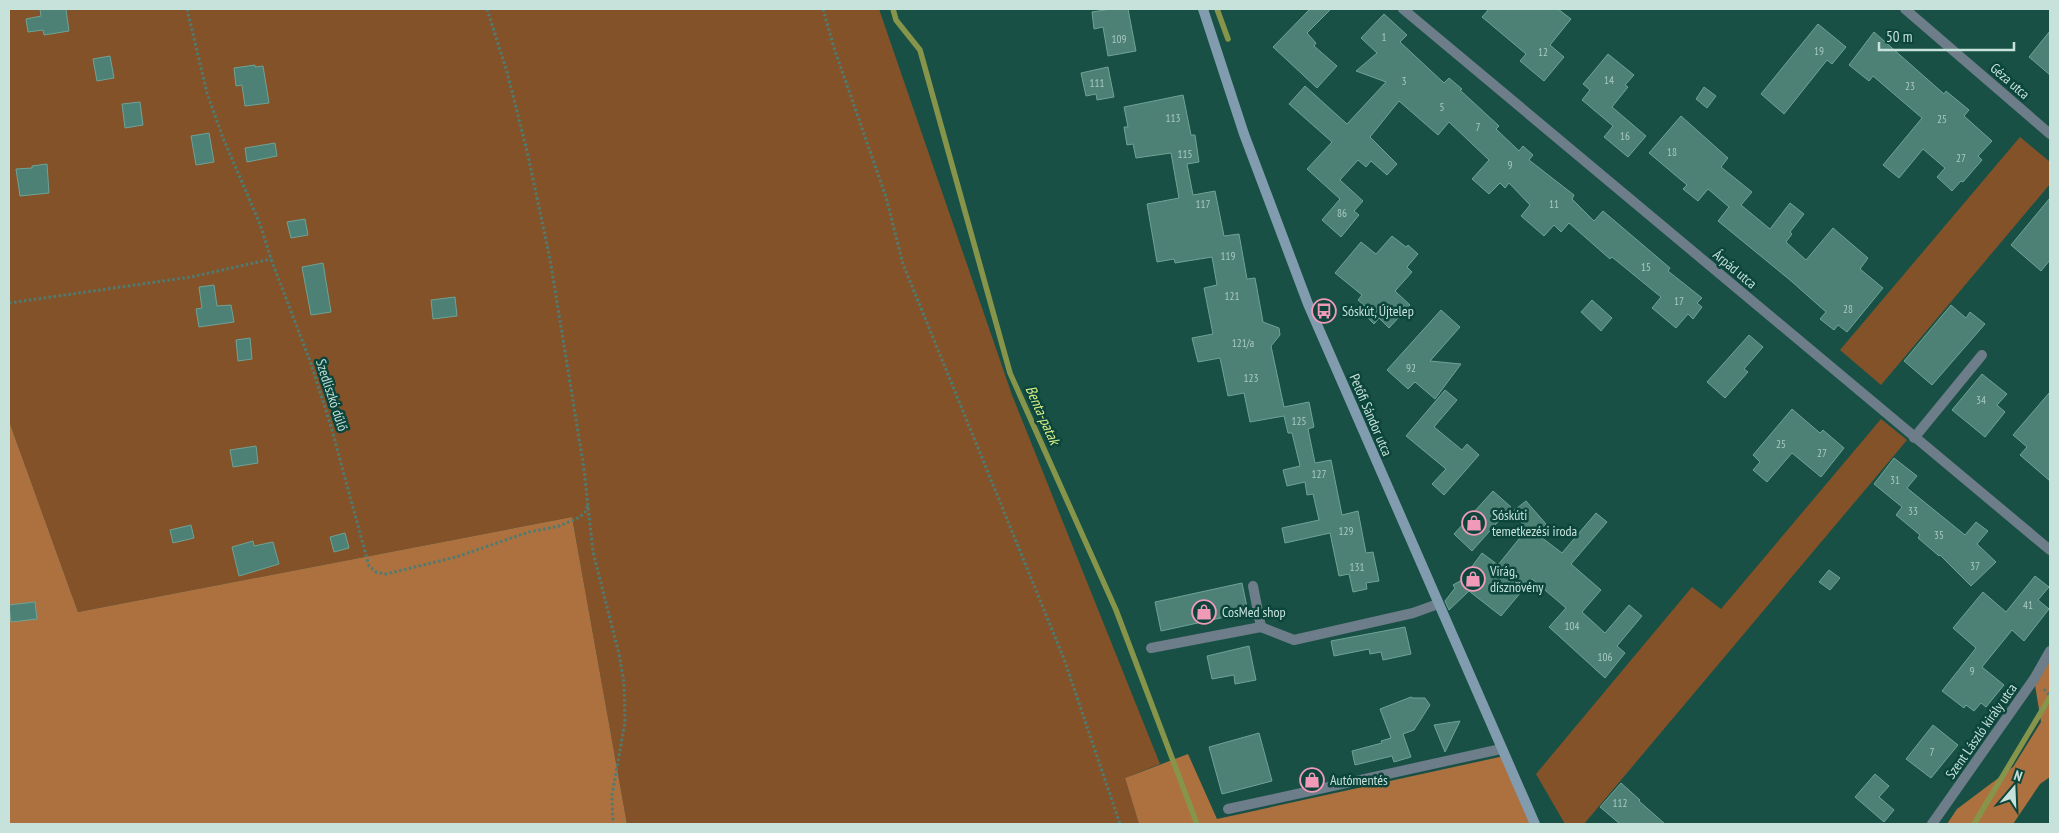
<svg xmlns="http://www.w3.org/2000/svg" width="2059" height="833" font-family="'PT Sans Narrow',sans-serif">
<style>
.green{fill:#845229}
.forest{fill:#ad703f}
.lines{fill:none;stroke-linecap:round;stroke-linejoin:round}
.stream{stroke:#87954b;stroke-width:5.5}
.building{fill:#4d8176;stroke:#6ea396}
.path{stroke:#4e7c72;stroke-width:3;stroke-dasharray:2.5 2.5;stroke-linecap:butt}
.service{stroke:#6d7d89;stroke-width:10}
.minor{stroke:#6d7d89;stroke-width:10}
.secondary{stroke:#819cae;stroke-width:10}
.labels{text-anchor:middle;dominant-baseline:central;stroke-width:5;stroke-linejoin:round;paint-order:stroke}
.number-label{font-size:11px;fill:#a8cac2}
.street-label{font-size:14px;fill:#c7e2db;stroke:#0b453b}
.poi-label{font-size:14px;fill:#c7e2db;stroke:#0b453b;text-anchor:start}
.water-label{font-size:15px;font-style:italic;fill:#d8ec84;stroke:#0b453b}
</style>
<rect width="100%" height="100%" fill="#195045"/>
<!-- green -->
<g class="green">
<polygon points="9,9 879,9 1012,395 1160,764 1125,778 1139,824 627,824 572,517 78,612 9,421"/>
<polygon points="2020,137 2050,162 2050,184 1881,385 1840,350"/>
<polygon points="1881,419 1907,440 1584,824 1565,824 1536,774 1692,587 1721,609"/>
</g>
<!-- forest -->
<g class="forest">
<polygon points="9,421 78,612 572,517 627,824 9,824"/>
<polygon points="2050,651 2050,777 2040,784 2013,824 1947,824 1957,809 2013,767 2041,722 2034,679"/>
<polygon points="1188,754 1217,819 1504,756 1535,824 1139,824 1125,778"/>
</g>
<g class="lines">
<!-- stream -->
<g class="stream">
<polyline points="893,9 896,20 920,50 1010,373 1116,610 1197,824"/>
<polyline points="1217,9 1228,39"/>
<polyline points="1974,824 2050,697"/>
</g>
</g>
<!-- building -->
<g class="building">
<polygon points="40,9 66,9 69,31 44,35 43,30 28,32 26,19 41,16"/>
<polygon points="1111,9 1128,9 1136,51 1108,56 1103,27 1094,29 1092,12"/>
<polygon points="1310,9 1331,9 1307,33 1316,43 1314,46 1337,66 1317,88 1273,47"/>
<polygon points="1489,9 1558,9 1571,19 1550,45 1564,57 1544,81 1520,61 1526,54 1482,17"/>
<polygon points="1384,14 1407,35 1400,42 1444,83 1449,78 1462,89 1460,90 1499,126 1496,129 1519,151 1523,146 1533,155 1529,160 1574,195 1572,199 1594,221 1603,211 1670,268 1668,271 1702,298 1697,303 1702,307 1693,319 1688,314 1676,328 1652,308 1661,297 1612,257 1610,259 1569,223 1561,232 1554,225 1544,236 1521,216 1530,205 1509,183 1505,188 1500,183 1489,194 1472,179 1489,160 1449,122 1438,135 1399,101 1370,137 1397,164 1387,175 1371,161 1366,167 1358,160 1340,180 1363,201 1354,211 1359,215 1341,237 1322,220 1340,199 1307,169 1332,142 1289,104 1305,86 1347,124 1386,82 1356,71 1377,53 1361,38"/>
<polygon points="1818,24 1846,47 1832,64 1827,60 1784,114 1761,94"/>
<polygon points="2050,31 2050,75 2029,57"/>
<polygon points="1874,32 1944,94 1946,91 1969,110 1964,116 1992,141 1978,156 1982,160 1963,182 1961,181 1952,191 1937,177 1945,168 1923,149 1899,178 1883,165 1922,118 1873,76 1869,81 1849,65"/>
<polygon points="1608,54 1634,75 1625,85 1628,87 1612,107 1646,136 1628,157 1604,137 1613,126 1582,100 1590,90 1583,84"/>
<polygon points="110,56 114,78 97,81 93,59"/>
<polygon points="255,65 255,67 263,66 269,103 245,106 242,85 236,86 234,68"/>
<polygon points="1108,67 1114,97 1097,100 1096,94 1086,96 1081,73"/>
<polygon points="1704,87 1716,96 1707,108 1696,99"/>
<polygon points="1183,95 1191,135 1195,135 1199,162 1187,164 1193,195 1215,191 1224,236 1239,234 1247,279 1255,278 1263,322 1279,328 1280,335 1271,346 1284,407 1309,402 1314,427 1308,429 1315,463 1331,460 1342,515 1358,511 1366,553 1373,552 1379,581 1366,583 1367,589 1353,592 1349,574 1339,576 1330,533 1285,543 1282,528 1319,520 1313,494 1307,495 1305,482 1287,486 1283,470 1300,466 1292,433 1288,433 1284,416 1250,422 1244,393 1228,396 1220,358 1198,362 1192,338 1213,334 1204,288 1217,285 1212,257 1175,263 1174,259 1157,262 1147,204 1179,198 1171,153 1136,158 1133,144 1127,145 1124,127 1128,127 1124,107"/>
<polygon points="140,102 143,125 125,128 122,104"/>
<polygon points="1681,116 1728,158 1721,167 1752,192 1741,205 1770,229 1790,203 1804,214 1790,232 1792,234 1786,242 1806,260 1833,228 1868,258 1860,269 1883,288 1847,332 1838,325 1834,330 1820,319 1826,312 1790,280 1718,221 1729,207 1708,189 1698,201 1683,189 1687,185 1649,153"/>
<polygon points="209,133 214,162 196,165 191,136"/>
<polygon points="275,143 277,156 247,162 245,148"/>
<polygon points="47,164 49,193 20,196 16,169 32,168 32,166"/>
<polygon points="2050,198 2050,260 2041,271 2011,245"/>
<polygon points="305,219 308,235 291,238 287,222"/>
<polygon points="1392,236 1406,247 1408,245 1418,254 1407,267 1412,272 1395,291 1410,305 1389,328 1379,318 1374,324 1364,314 1368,309 1358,300 1362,295 1335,273 1361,242 1376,254"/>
<polygon points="323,263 331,312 311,315 302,267"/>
<polygon points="214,285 217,306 231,305 234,322 199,327 196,309 202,308 199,287"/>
<polygon points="455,297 457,316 433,319 431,300"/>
<polygon points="1592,300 1612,318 1601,331 1581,312"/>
<polygon points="1951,305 1966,318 1970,312 1985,324 1932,385 1904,361"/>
<polygon points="1441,310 1460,327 1430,361 1461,364 1435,399 1415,382 1408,389 1387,370"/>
<polygon points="1749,335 1763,347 1744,369 1748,372 1725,398 1707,382"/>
<polygon points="250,338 252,359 238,361 236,340"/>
<polygon points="1982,374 2007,394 1997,405 2005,412 1985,437 1952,410"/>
<polygon points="1445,390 1457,400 1434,427 1462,450 1467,444 1479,455 1444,495 1432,484 1446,469 1406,436"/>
<polygon points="2050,392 2050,481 2020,455 2027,447 2013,435"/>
<polygon points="1792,409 1820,433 1823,430 1844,448 1821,477 1792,453 1767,482 1753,470 1760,462 1753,455"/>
<polygon points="256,446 258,463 233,467 230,450"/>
<polygon points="1894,458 1917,476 1907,488 1965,535 1976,522 1988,531 1977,544 1996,562 1971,586 1940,555 1939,556 1918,538 1920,535 1896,515 1902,507 1874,484"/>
<polygon points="1493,491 1511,507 1472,551 1454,534"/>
<polygon points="1526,501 1546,524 1537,534 1562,553 1596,513 1607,522 1571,564 1601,590 1582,612 1605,633 1629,605 1642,616 1617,646 1625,653 1605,678 1549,627 1566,608 1532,579 1501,616 1469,591 1449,610 1445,601 1455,588 1453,585 1462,580 1482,553 1498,565 1527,529 1512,512"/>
<polygon points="191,525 194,538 173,543 170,530"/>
<polygon points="345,533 349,548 334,552 330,537"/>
<polygon points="253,541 254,546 273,542 279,564 239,576 232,547"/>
<polygon points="1829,570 1840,578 1830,590 1819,582"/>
<polygon points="2035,576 2049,587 2038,600 2049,609 2024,641 2012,630 1982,667 2004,685 1986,707 1981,703 1974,711 1966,705 1964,708 1942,691 1976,648 1953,628 1983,592 2006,612"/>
<polygon points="1242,583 1248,612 1161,631 1155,602"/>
<polygon points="35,602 37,619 11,622 9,605"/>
<polygon points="1405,627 1411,654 1383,660 1381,652 1370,654 1369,649 1334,656 1331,641"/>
<polygon points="1249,646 1256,680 1235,684 1234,675 1212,679 1207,656"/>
<polygon points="1411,697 1413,698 1425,698 1430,705 1414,730 1403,734 1411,757 1394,762 1392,756 1355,765 1352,751 1382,743 1381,741 1391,738 1380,709"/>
<polygon points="1460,721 1445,752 1434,725"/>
<polygon points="1933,725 1958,745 1931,778 1906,759"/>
<polygon points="1259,733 1272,781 1222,794 1209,747"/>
<polygon points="1875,774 1889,786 1879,797 1894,810 1884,822 1855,797"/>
<polygon points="1621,783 1640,800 1639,801 1665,824 1620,824 1600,807"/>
</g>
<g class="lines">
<!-- path -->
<g class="path">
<polyline points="187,9 207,93 223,138 260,224 271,259 310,361 330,423 369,566 376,572 386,574 456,557 529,532 559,526 580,517 585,512 588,505"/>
<polyline points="487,9 507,72 527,151 550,259 584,469 593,552 619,654 624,683 625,722 612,795 613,824"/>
<polyline points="823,9 834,48 886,197 903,264 1064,659 1120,824"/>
<polyline points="9,303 191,277 271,259"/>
<polyline points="2044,689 2050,696"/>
</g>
<!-- service -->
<g class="service">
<polyline points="1914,438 1982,355"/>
<polyline points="1253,586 1261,627"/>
<polyline points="1151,648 1261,627 1294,640 1413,613 1438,604"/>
<polyline points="1228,809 1501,749"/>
</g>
<!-- minor -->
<g class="minor">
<polyline points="1403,9 2050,550"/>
<polyline points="1905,9 2050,134"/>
<polyline points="1932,824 2034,679 2050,651"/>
</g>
<!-- secondary -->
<polyline class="secondary" points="1203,9 1244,134 1308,304 1535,824"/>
</g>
<!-- icons -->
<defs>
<g id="bus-ring" transform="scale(1.25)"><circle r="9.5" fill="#0b453b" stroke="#f09ab7" stroke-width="1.5"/><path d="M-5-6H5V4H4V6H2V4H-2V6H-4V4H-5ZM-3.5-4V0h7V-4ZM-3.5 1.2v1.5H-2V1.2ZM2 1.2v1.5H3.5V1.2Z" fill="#f09ab7"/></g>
<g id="shop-ring" transform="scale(1.25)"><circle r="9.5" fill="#0b453b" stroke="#f09ab7" stroke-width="1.5"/><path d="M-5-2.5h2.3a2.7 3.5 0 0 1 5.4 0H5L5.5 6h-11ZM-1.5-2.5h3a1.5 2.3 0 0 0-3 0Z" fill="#f09ab7"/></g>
</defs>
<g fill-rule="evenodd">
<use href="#bus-ring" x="1324" y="311"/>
<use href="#shop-ring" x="1474" y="523"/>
<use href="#shop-ring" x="1473" y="579"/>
<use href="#shop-ring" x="1204" y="612"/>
<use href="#shop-ring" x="1312" y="780"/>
</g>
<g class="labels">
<!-- number labels -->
<g class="number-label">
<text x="1384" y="37">1</text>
<text x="1119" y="39">109</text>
<text x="1819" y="51">19</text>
<text x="1543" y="52">12</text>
<text x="1609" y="80">14</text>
<text x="1404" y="81">3</text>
<text x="1097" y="83">111</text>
<text x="1910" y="86">23</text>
<text x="1442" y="107">5</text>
<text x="1173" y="118">113</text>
<text x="1942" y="119">25</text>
<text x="1478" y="127">7</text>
<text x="1625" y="136">16</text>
<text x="1672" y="152">18</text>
<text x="1185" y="154">115</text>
<text x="1961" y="158">27</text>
<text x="1510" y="165">9</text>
<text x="1203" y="204">117</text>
<text x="1554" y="204">11</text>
<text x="1342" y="213">86</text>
<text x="1228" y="256">119</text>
<text x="1646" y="267">15</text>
<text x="1232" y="296">121</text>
<text x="1679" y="301">17</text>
<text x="1848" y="309">28</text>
<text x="1243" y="343">121/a</text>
<text x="1411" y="368">92</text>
<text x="1251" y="378">123</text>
<text x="1981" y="400">34</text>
<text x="1299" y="421">125</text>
<text x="1781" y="444">25</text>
<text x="1822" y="453">27</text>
<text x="1319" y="474">127</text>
<text x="1895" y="480">31</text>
<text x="1913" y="511">33</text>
<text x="1346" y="531">129</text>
<text x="1939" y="535">35</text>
<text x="1975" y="566">37</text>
<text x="1357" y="567">131</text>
<text x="2028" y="605">41</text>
<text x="1572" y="626">104</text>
<text x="1605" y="657">106</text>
<text x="1972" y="671">9</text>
<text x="1932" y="752">7</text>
<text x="1620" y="803">112</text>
</g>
<!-- street labels -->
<g class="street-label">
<text transform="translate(2010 81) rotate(41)">Géza utca</text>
<text transform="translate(1735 269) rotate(40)">Árpád utca</text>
<text transform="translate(332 395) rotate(72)">Szedliszkó dűlő</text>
<text transform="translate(1371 415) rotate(67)">Petőfi Sándor utca</text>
<text transform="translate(1981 731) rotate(-55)">Szent László király utca</text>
</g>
<!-- poi labels -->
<g class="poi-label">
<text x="1342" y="311">Sóskút, Újtelep</text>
<text x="1492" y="515">Sóskúti<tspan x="1492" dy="16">temetkezési iroda</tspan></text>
<text x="1490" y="571">Virág,<tspan x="1490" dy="16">dísznövény</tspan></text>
<text x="1222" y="612">CosMed shop</text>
<text x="1330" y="780">Autómentés</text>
</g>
<!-- water labels -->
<g class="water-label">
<text transform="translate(1043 415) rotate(66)">Benta-patak</text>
</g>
</g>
<!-- border -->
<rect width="2059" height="833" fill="none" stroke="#c7e2db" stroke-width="20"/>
<!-- north arrow -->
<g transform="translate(2014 788) rotate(19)" stroke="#0b453b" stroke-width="4" paint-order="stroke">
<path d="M0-4L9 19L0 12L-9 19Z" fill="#c7e2db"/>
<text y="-8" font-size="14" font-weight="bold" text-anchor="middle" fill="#c7e2db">N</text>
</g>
<!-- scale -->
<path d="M1879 42v8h135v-8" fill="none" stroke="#c7e2db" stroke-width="2.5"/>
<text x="1886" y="42" font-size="15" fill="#c7e2db" stroke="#0b453b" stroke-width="4" paint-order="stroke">50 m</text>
</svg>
